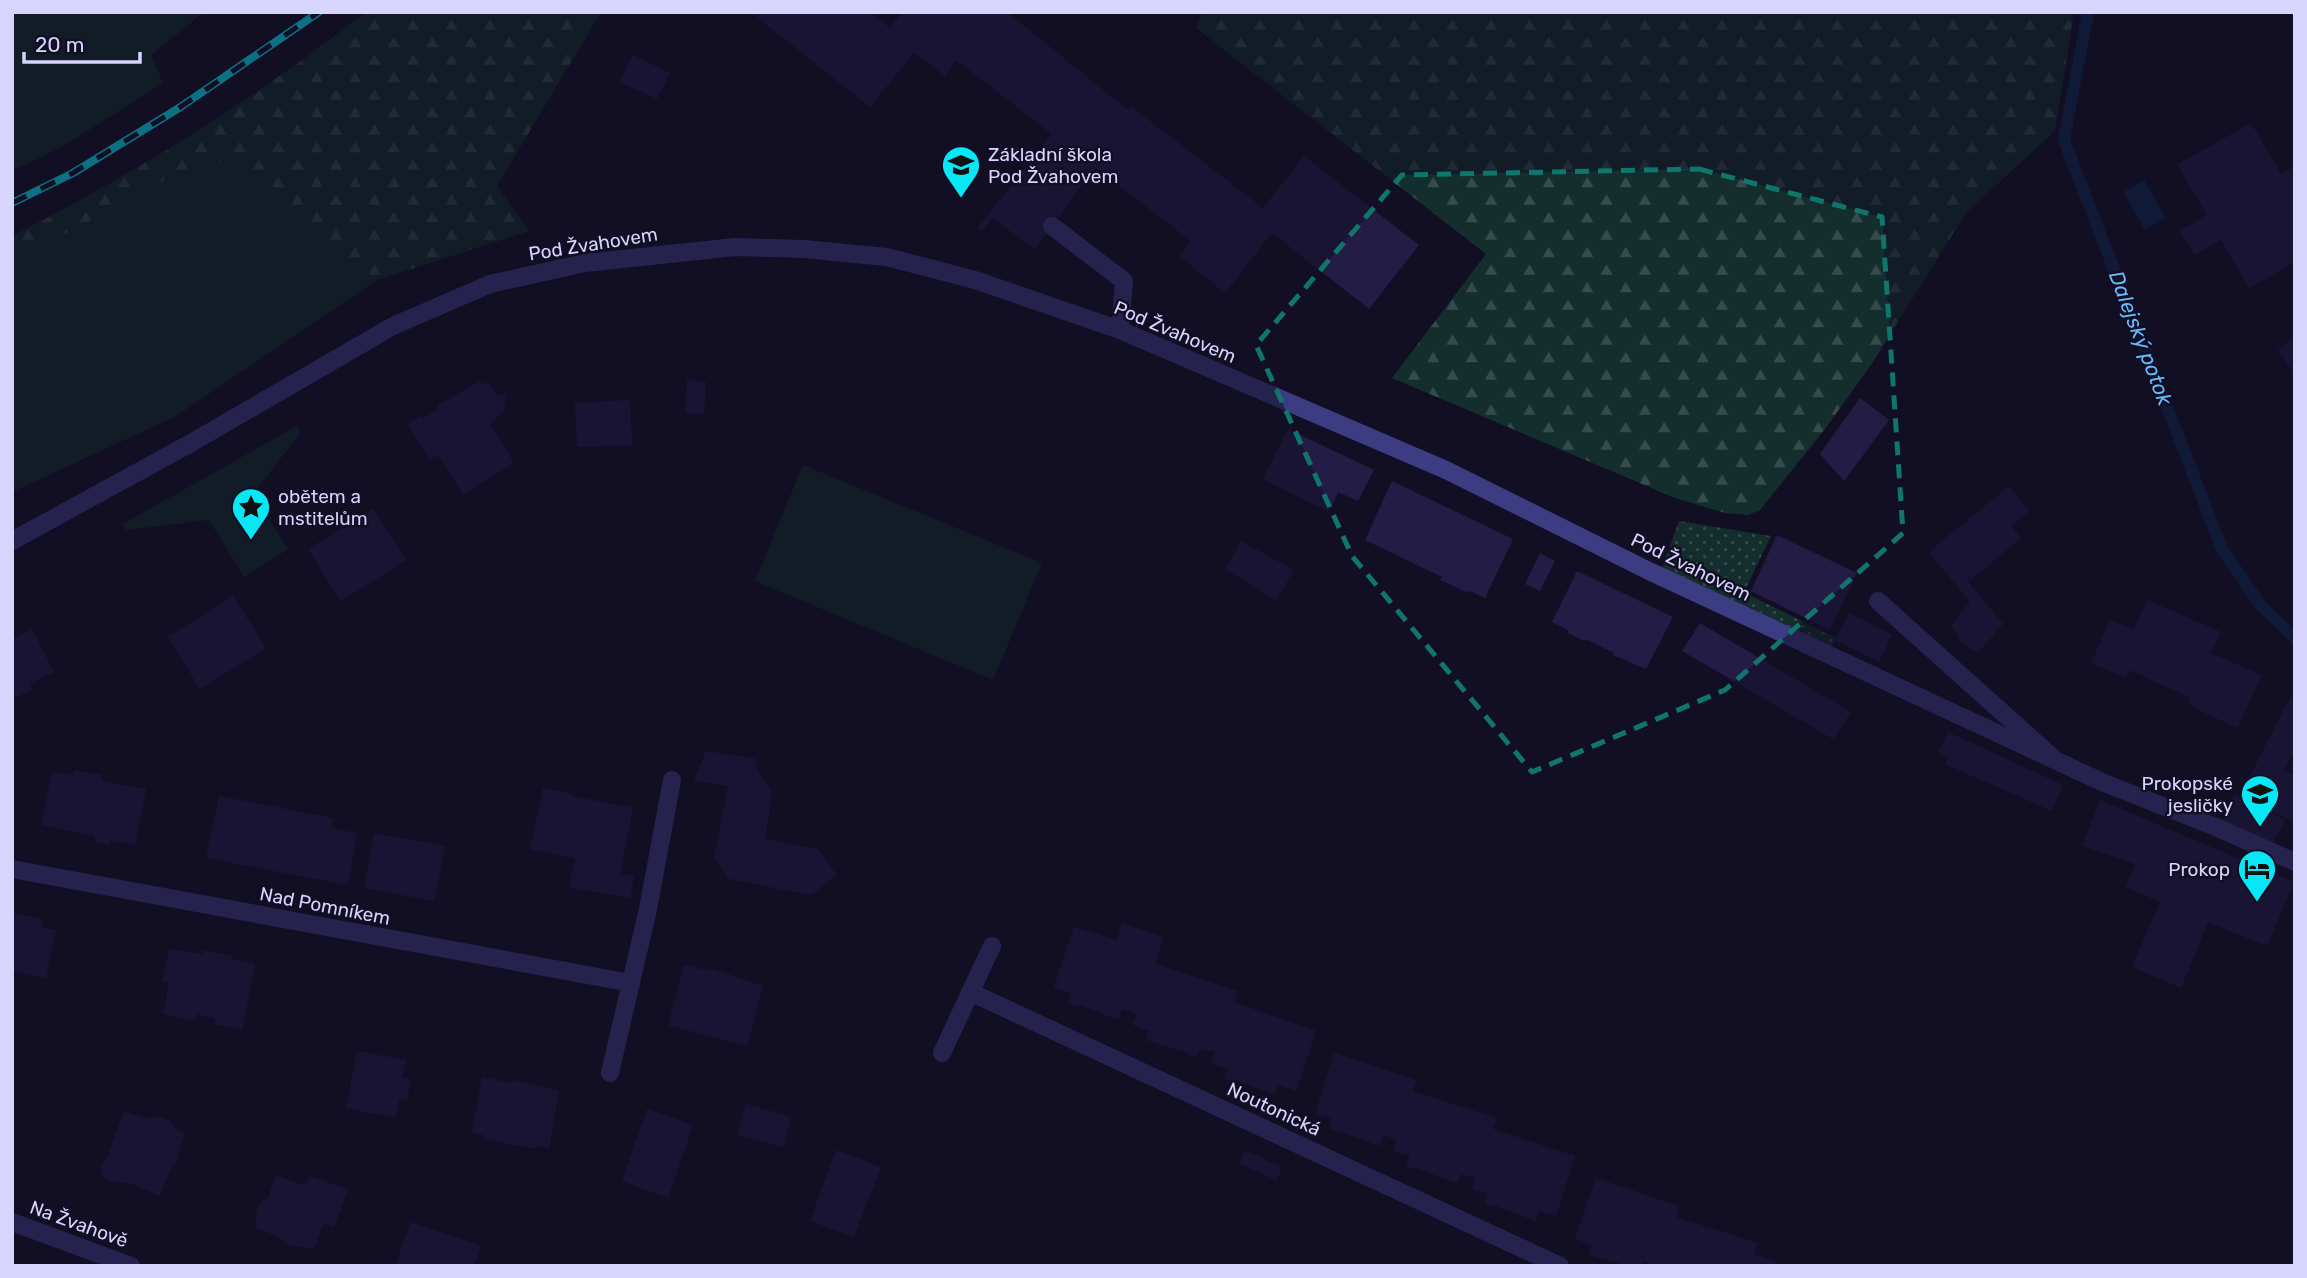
<svg xmlns="http://www.w3.org/2000/svg" width="2307" height="1278" font-family="Rubik,sans-serif">
<style>
.grass{fill:#132e2c}
.forest{fill:url(#forest-firs)}
.garden{fill:url(#garden-dots)}
.water{fill:#0f2749}
.lines{fill:none;stroke-linecap:round;stroke-linejoin:round}
.stream{stroke:#0f2749;stroke-width:12}
.building{fill:#231c45}
.service{stroke:#3c3c82;stroke-width:18}
.minor{stroke:#3c3c82;stroke-width:18}
.rail-casing{stroke:#07e8f7;stroke-width:8}
.rail{stroke:#120f25;stroke-width:5;stroke-dasharray:16;stroke-linecap:butt}
.marked{fill:none;stroke:#0f766e;stroke-width:5;stroke-dasharray:14 9;stroke-linejoin:round}
.labels{text-anchor:middle;dominant-baseline:central;stroke-width:5;stroke-linejoin:round;paint-order:stroke}
.poi-label{font-size:19px;fill:#d7d4fe;stroke:#120f25;text-anchor:start}
.street-label{font-size:19px;fill:#d7d4fe;stroke:#120f25}
.water-label{font-size:21px;font-style:italic;fill:#65bbfb;stroke:#120f25}
</style>
<defs>
<pattern id="forest-firs" width="22" height="20" patternUnits="userSpaceOnUse" patternTransform="scale(1.75)"><rect width="22" height="20" fill="#132e2c"/><path d="M5 1l3.5 6h-7zM16 11l3.5 6h-7z" fill="#354b4c"/></pattern>
<pattern id="garden-dots" width="8" height="8" patternUnits="userSpaceOnUse" patternTransform="scale(1.75)"><rect width="8" height="8" fill="#132e2c"/><path d="M2 2h.1M6 6h.1" fill="none" stroke="#354b4c" stroke-width="1.8" stroke-linecap="round"/></pattern>
</defs>
<rect width="100%" height="100%" fill="#120f25"/>
<!-- grass -->
<g class="grass">
<polygon points="12,12 204,12 151,55 163,83 60,148 12,171"/>
<polygon points="225,160 377,280 176,416 12,492 12,263 171,177"/>
<polygon points="297,426 301,432 253,494 288,549 244,577 209,520 126,530 123,524"/>
<polygon points="803,465 1042,563 993,680 755,581"/>
</g>
<!-- forest -->
<g class="forest">
<path d="M366,12H601L497,186L529,231L377,280L225,160L171,177L12,263V236C137,173 256,98 366,12Z"/>
<polygon points="1203,12 2074,12 2055,131 1966,213 1871,365 1825,429 1760,510 1748,515 1725,513 1675,498 1392,378 1486,254 1196,28"/>
</g>
<!-- garden -->
<polygon class="garden" points="1679,521 1771,536 1746,588 1751,591 1749,595 1836,638 1831,647 1738,602 1709,593 1661,571"/>
<!-- water -->
<polygon class="water" points="2144,180 2166,218 2145,230 2123,192"/>
<g class="lines">
<!-- stream -->
<polyline class="stream" points="2088,12 2064,140 2222,549 2261,606 2295,638"/>
</g>
<!-- building -->
<g class="building">
<polygon points="761,12 870,12 890,28 902,12 1007,12 1129,111 1132,107 1263,208 1304,156 1419,245 1369,309 1272,233 1225,293 1179,256 1191,241 1095,167 1035,249 992,218 982,231 977,229 1052,134 956,60 945,76 914,52 870,107 758,18"/>
<polygon points="633,55 670,73 657,99 620,82"/>
<polygon points="2251,123 2281,174 2295,166 2295,262 2249,288 2221,240 2194,255 2180,231 2207,215 2177,165"/>
<polygon points="2295,338 2295,375 2278,349"/>
<polygon points="687,380 706,382 704,414 685,413"/>
<polygon points="478,382 491,385 498,396 506,394 504,410 490,424 514,463 463,494 438,455 430,460 408,424 420,416 422,419 439,409 437,406"/>
<polygon points="1860,398 1889,420 1844,481 1820,454"/>
<polygon points="630,400 632,445 577,447 575,403"/>
<polygon points="1288,429 1374,470 1358,501 1338,492 1329,512 1263,479"/>
<polygon points="1392,481 1513,539 1485,598 1470,591 1468,593 1440,580 1442,577 1365,540"/>
<polygon points="2009,486 2029,511 2011,526 2021,538 1968,582 2003,624 1978,653 1961,643 1951,625 1970,602 1929,552"/>
<polygon points="373,509 407,560 341,601 308,549"/>
<polygon points="1777,535 1857,573 1830,630 1751,591"/>
<polygon points="1241,541 1294,570 1276,600 1225,569"/>
<polygon points="1540,553 1555,561 1540,591 1525,584"/>
<polygon points="1577,571 1673,617 1646,669 1613,655 1614,653 1585,639 1584,641 1568,633 1569,631 1552,622"/>
<polygon points="233,596 266,648 200,689 168,637"/>
<polygon points="2147,600 2221,632 2211,653 2261,675 2238,728 2194,708 2189,703 2189,697 2129,670 2125,678 2091,663 2110,620 2134,630"/>
<polygon points="1849,613 1892,635 1879,662 1835,640"/>
<polygon points="1700,623 1851,712 1833,739 1682,651"/>
<polygon points="32,629 54,672 29,684 33,690 12,699 12,639"/>
<polygon points="2295,688 2295,749 2284,771 2295,776 2295,823 2240,795"/>
<polygon points="1948,732 2063,785 2052,811 1945,764 1948,758 1938,753"/>
<polygon points="706,751 757,759 756,768 772,793 765,839 818,849 837,875 811,895 729,879 714,858 728,786 694,780"/>
<polygon points="74,770 102,775 101,781 146,789 135,845 111,840 110,845 94,842 95,836 41,825 52,771 73,776"/>
<polygon points="543,788 572,794 572,796 633,808 620,874 634,876 630,898 569,887 575,858 530,849"/>
<polygon points="2234,795 2285,820 2270,849 2220,825"/>
<polygon points="219,796 333,818 331,828 357,833 348,885 206,858"/>
<polygon points="2100,800 2294,882 2267,946 2208,922 2181,988 2132,967 2160,902 2125,887 2135,864 2082,846"/>
<polygon points="374,833 445,846 434,901 364,888"/>
<polygon points="12,913 43,919 42,928 56,930 46,978 12,971"/>
<polygon points="1122,923 1164,937 1155,964 1237,991 1234,1002 1316,1031 1296,1091 1278,1085 1275,1095 1233,1079 1232,1081 1224,1078 1228,1069 1211,1063 1215,1052 1200,1048 1197,1057 1189,1055 1189,1053 1146,1040 1149,1031 1133,1025 1137,1014 1122,1009 1119,1020 1077,1004 1076,1006 1068,1003 1071,993 1054,987 1074,927 1117,940"/>
<polygon points="169,949 203,954 203,950 232,956 232,959 255,964 242,1030 214,1024 215,1018 197,1014 195,1021 163,1014 169,983 162,982"/>
<polygon points="684,965 709,971 710,968 763,986 747,1046 668,1025"/>
<polygon points="357,1051 406,1060 402,1078 411,1079 407,1100 399,1099 395,1118 346,1108"/>
<polygon points="1334,1053 1417,1080 1413,1091 1497,1118 1493,1129 1575,1156 1556,1216 1539,1211 1536,1221 1494,1205 1493,1207 1485,1204 1488,1194 1472,1189 1476,1178 1461,1174 1457,1183 1415,1168 1414,1169 1406,1167 1410,1156 1393,1151 1397,1140 1383,1135 1379,1146 1337,1130 1337,1132 1329,1129 1332,1119 1315,1114"/>
<polygon points="482,1077 511,1083 512,1080 559,1091 549,1148 537,1146 537,1149 483,1139 484,1135 472,1133"/>
<polygon points="746,1104 791,1117 784,1147 737,1135"/>
<polygon points="647,1109 693,1125 668,1198 622,1181"/>
<polygon points="124,1111 146,1119 150,1117 162,1117 170,1121 175,1129 185,1133 175,1166 172,1164 160,1196 129,1183 109,1181 102,1175 101,1167 107,1158"/>
<polygon points="836,1150 881,1167 854,1237 810,1221"/>
<polygon points="1246,1150 1282,1168 1276,1180 1239,1163"/>
<polygon points="276,1175 306,1186 310,1176 348,1189 334,1227 323,1223 314,1249 289,1245 277,1236 255,1228 257,1209 266,1197 268,1198"/>
<polygon points="1596,1178 1679,1206 1676,1217 1758,1243 1754,1254 1786,1266 1658,1266 1643,1261 1642,1266 1630,1266 1589,1255 1592,1245 1575,1239"/>
<polygon points="411,1222 481,1246 474,1266 395,1266"/>
</g>
<g class="lines">
<!-- service -->
<g class="service">
<polyline points="1052,226 1124,281 1120,330"/>
<polyline points="1878,601 2051,756"/>
</g>
<!-- minor -->
<g class="minor">
<polyline points="12,541 191,443 393,326 490,284 585,263 735,247 804,249 887,257 975,280 1120,330 1446,470 1649,571 2102,782 2218,828 2295,862"/>
<polyline points="12,869 631,983"/>
<polyline points="970,992 1560,1266"/>
<polyline points="942,1053 992,946"/>
<polyline points="610,1073 648,909 672,780"/>
<polyline points="12,1222 131,1266"/>
</g>
<!-- rail casing -->
<g class="rail-casing">
<polyline id="rail" points="12,203 73,173 179,108 319,12"/>
</g>
<!-- rail -->
<use href="#rail" class="rail"/>
</g>
<!-- marked area -->
<path d="M0 0H2307V1278H0ZM1699,169L1882,217L1903,533L1725,690L1532,772L1352,556L1256,345L1402,175Z" fill="#120f25" fill-opacity=".55" fill-rule="evenodd"/>
<path class="marked" d="M1699,169L1882,217L1903,533L1725,690L1532,772L1352,556L1256,345L1402,175Z"/>
<!-- icons -->
<defs>
<g id="school-pin" transform="scale(2.0125)"><path d="M0 17L-7.5 6A9.5 9.5 0 1 1 7.5 6Z" fill="#07e8f7" stroke="#120f25"/><path d="M0-5L7-2L0 1L-7-2ZM-4 1L0 2.5L4 1V4Q0 6-4 4Z" fill="#111"/></g>
<g id="sight-pin" transform="scale(2.0125)"><path d="M0 17L-7.5 6A9.5 9.5 0 1 1 7.5 6Z" fill="#07e8f7" stroke="#120f25"/><path d="M0-6L1.8-2.2L6-1.7L2.9 1.2L3.7 5.4L0 3.3L-3.7 5.4L-2.9 1.2L-6-1.7L-1.8-2.2Z" fill="#111"/></g>
<g id="hotel-pin" transform="scale(2.0125)"><path d="M0 17L-7.5 6A9.5 9.5 0 1 1 7.5 6Z" fill="#07e8f7" stroke="#120f25"/><path d="M-6-4.5h1.5V1H6V5H4.5V3h-9V5H-6ZM-4 0a1.8 1.8 0 1 1 3.6 0ZM.5 0V-2.5h3Q6-2.5 6 0Z" fill="#111"/></g>
</defs>
<g fill-rule="evenodd">
<use href="#school-pin" x="961" y="165"/>
<use href="#sight-pin" x="251" y="507"/>
<use href="#school-pin" x="2260" y="794"/>
<use href="#hotel-pin" x="2257" y="869"/>
</g>
<g class="labels">
<!-- poi labels -->
<g class="poi-label">
<text x="988" y="154">Základní škola<tspan x="988" dy="22">Pod Žvahovem</tspan></text>
<text x="278" y="496">obětem a<tspan x="278" dy="22">mstitelům</tspan></text>
<text x="2233" y="783" text-anchor="end">Prokopské<tspan x="2233" dy="22">jesličky</tspan></text>
<text x="2230" y="869" text-anchor="end">Prokop</text>
</g>
<!-- street labels -->
<g class="street-label">
<text transform="translate(593 244) rotate(-9)">Pod Žvahovem</text>
<text transform="translate(1175 332) rotate(23)">Pod Žvahovem</text>
<text transform="translate(1691 567) rotate(26)">Pod Žvahovem</text>
<text transform="translate(325 906) rotate(11)">Nad Pomníkem</text>
<text transform="translate(1274 1109) rotate(25)">Noutonická</text>
<text transform="translate(79 1224) rotate(20)">Na Žvahově</text>
</g>
<!-- water labels -->
<g class="water-label">
<text transform="translate(2141 338) rotate(69)">Dalejský potok</text>
</g>
</g>
<!-- border -->
<rect width="2307" height="1278" fill="none" stroke="#d7d4fe" stroke-width="28"/>
<!-- scale -->
<path d="M24 52v10h116v-10" fill="none" stroke="#d7d4fe" stroke-width="3.5"/>
<text x="35" y="52" font-size="21" fill="#d7d4fe" stroke="#120f25" stroke-width="5" paint-order="stroke">20 m</text>
</svg>
